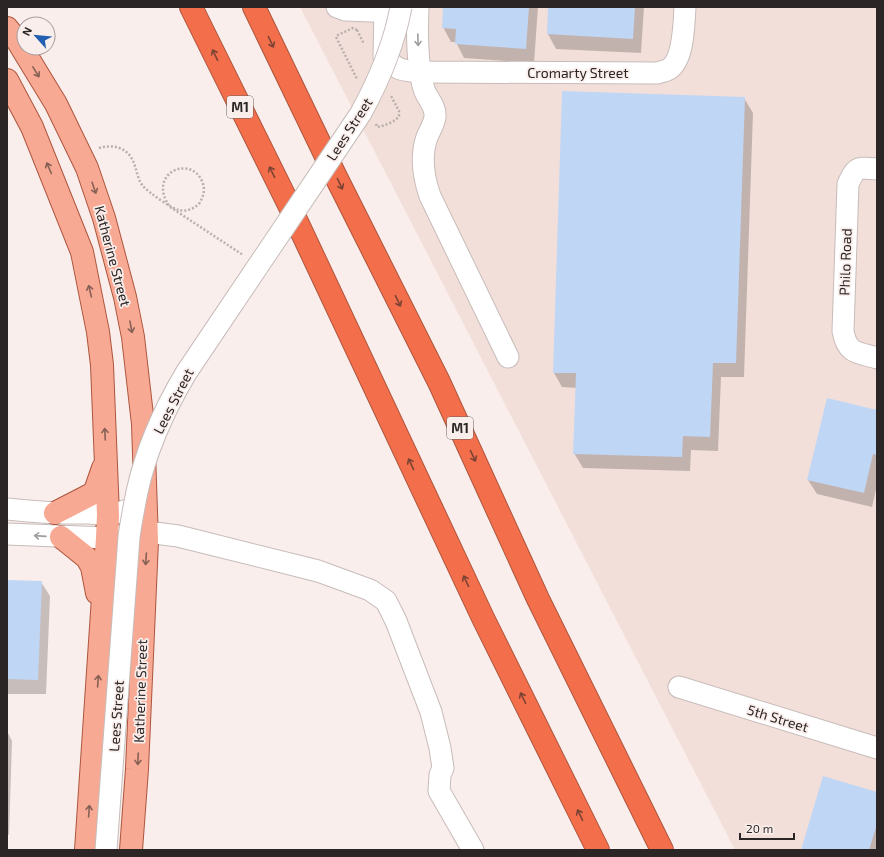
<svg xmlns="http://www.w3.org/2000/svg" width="884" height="857" font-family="'Exo 2',sans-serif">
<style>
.built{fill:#f3dfda}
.shadow{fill:#0003}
.building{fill:#c0d6f5}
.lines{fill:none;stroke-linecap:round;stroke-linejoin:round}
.minor-casing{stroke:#c7bcb9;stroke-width:23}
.major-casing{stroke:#ad553e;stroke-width:24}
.highway-casing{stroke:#ad553e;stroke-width:24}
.path{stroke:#b9b0ad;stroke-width:2.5;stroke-dasharray:2 2;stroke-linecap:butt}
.minor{stroke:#fff;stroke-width:21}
.major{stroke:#f8a993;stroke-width:22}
.highway{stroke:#f36f4b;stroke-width:22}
.minor-bridge-casing{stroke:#c7bcb9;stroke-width:23;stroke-linecap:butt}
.path-bridge{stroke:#b9b0ad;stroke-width:2.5;stroke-dasharray:2 2;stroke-linecap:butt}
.minor-bridge{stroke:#fff;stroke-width:21}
.oneway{stroke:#a09d9d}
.oneway2{stroke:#7b4334}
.oneway3{stroke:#876156}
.labels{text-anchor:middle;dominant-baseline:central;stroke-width:3.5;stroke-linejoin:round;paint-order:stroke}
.shield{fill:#f9eeeb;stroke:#696260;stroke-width:1}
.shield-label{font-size:13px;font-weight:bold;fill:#2b2625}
.street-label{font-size:14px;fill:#2b2625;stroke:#f9eeeb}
</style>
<rect width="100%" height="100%" fill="#f9eeeb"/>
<!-- built -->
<polygon class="built" points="300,7 877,7 877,850 735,850"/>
<!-- shadow -->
<g class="shadow">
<polygon points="444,7 538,7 534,63 464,58 456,42 451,42 443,27"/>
<polygon points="549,7 644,7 641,53 556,49 548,34"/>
<polygon points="744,98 753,113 744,377 721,377 718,451 691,450 690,471 583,468 574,453 577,388 562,387 554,373"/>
<polygon points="877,411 877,485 872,507 817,494 808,480"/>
<polygon points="7,581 41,582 50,596 46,694 7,694"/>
<polygon points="7,731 12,741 9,835 7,834"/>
<polygon points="877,794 877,850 802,850"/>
</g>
<!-- building -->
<g class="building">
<polygon points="443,7 529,7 526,49 455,44 456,29 442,28"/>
<polygon points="548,7 635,7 633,39 547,34"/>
<polygon points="562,91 745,97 736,363 713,363 710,437 683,436 682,457 573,454 576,373 553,373"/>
<polygon points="827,398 877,410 877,455 873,454 864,493 807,480"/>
<polygon points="7,580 42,581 38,680 7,679"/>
<polygon points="823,776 877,792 877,824 869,850 801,850"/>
</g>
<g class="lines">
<!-- minor casing -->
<g class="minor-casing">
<g id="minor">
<polyline points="337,7 345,10 397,12"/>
<path d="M385,7L384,57C399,71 400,70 421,72L657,73C661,72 666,71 669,69C684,60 684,22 685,7"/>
<path d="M418,7C417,31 417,66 424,89C427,99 436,105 435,117C434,124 430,130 427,137C420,157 423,176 430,196L508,357"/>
<path d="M877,169C857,168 857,165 848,184L843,331C847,354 857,352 877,358"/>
<polyline points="7,509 28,511 55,513 89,513 108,515 145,506"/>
<polyline points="7,534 107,538 147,532 178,536 318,571 370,590 386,601 396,621 431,712 440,748 443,768 440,775 439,791 473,850"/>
<polyline points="679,687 877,748"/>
</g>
</g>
<!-- major casing -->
<g class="major-casing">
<g id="major">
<polyline points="7,28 17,40 56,104 87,168 104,218 125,297 133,337 143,424 147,541 137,769 131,850"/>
<polyline points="7,80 32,127 82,252 98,332 102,365 108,515 107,538 86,850"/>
<polyline points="55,513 90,495 95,491 103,468"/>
<polyline points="61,537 87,558 92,567 97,593"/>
</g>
</g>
<!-- highway casing -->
<g class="highway-casing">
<g id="highway">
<polyline points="191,7 290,207 483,618 598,850"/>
<polyline points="254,7 335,175 439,382 538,599 662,850"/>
</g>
</g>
<!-- path -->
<g class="path">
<polyline points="357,30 364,44"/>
<path d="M376,124L377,127C384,126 395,122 399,116V111L391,96"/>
<path d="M99,148C112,144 127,147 133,161C137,169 137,179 143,186C148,192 172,209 179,210C186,212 193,209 199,204"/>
</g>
<!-- minor -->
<use href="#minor" class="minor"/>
<!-- major -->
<use href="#major" class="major"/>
<!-- highway -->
<use href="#highway" class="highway"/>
<!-- minor-bridge casing -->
<g class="minor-bridge-casing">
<path id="minor-bridge" d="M106,850L129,537C131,522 134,507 137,492C146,450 164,410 186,373L361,113C379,80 394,45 401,7"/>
</g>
<!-- path-bridge -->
<g class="path-bridge">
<polyline points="357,30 353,28 338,35 336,37 357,79"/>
<path d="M199,204C203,197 206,190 202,181C190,154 146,174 170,207L243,255"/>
</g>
<!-- minor-bridge -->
<use href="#minor-bridge" class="minor-bridge"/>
</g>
<!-- one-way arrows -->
<defs><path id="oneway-shaft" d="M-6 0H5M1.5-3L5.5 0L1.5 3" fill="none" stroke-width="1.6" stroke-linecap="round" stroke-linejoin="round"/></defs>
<g class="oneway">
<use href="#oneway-shaft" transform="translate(418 40) rotate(88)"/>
<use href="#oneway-shaft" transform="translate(40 536) rotate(-176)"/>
</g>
<g class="oneway2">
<use href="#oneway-shaft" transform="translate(271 42) rotate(64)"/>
<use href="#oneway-shaft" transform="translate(215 55) rotate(-116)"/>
<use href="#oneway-shaft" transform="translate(272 172) rotate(-116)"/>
<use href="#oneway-shaft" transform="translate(340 184) rotate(64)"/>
<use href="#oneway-shaft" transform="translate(398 301) rotate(64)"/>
<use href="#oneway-shaft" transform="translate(473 456) rotate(65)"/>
<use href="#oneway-shaft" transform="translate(411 464) rotate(-115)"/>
<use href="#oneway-shaft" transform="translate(466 581) rotate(-115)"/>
<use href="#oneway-shaft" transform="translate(523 698) rotate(-116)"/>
<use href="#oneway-shaft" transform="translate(580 815) rotate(-116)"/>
</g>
<g class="oneway3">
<use href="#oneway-shaft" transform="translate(36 72) rotate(58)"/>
<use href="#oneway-shaft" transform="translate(49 168) rotate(-113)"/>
<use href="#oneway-shaft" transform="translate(94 188) rotate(71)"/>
<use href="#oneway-shaft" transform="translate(90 291) rotate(-103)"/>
<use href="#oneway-shaft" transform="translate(131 327) rotate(79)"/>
<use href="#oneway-shaft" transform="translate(105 434) rotate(-93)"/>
<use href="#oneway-shaft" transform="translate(146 559) rotate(94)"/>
<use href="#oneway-shaft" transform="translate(98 681) rotate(-86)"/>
<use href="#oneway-shaft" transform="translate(138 759) rotate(92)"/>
<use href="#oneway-shaft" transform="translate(89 811) rotate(-86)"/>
</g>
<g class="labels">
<!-- shield labels -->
<g class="shield">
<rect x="227" y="96" width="26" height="22" rx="3"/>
<rect x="447" y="417" width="26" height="22" rx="3"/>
</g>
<g class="shield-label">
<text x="240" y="107">M1</text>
<text x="460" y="428">M1</text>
</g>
<!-- street labels -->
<g class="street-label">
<text x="578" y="72">Cromarty Street</text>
<text transform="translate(349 129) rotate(-57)">Lees Street</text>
<text transform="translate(113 256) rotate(75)">Katherine Street</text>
<text transform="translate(845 262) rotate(-88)">Philo Road</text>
<text transform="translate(173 401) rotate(-63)">Lees Street</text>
<text transform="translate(140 691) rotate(-88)">Katherine Street</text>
<text transform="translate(116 716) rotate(-86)">Lees Street</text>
<text transform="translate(778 718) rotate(17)">5th Street</text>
</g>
</g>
<!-- border -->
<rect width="884" height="857" fill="none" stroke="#2b2625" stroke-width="16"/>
<!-- north arrow -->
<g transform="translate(36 36) rotate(297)"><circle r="19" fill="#f9eeeb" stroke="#a79e9c"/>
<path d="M0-3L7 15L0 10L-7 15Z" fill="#225fb1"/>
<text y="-6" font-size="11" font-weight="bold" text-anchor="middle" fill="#2b2625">N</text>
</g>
<!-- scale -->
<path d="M740 833v6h54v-6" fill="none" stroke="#2b2625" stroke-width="2"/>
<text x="746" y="833" font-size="12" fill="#2b2625" stroke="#f9eeeb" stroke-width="3" paint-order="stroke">20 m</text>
</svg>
